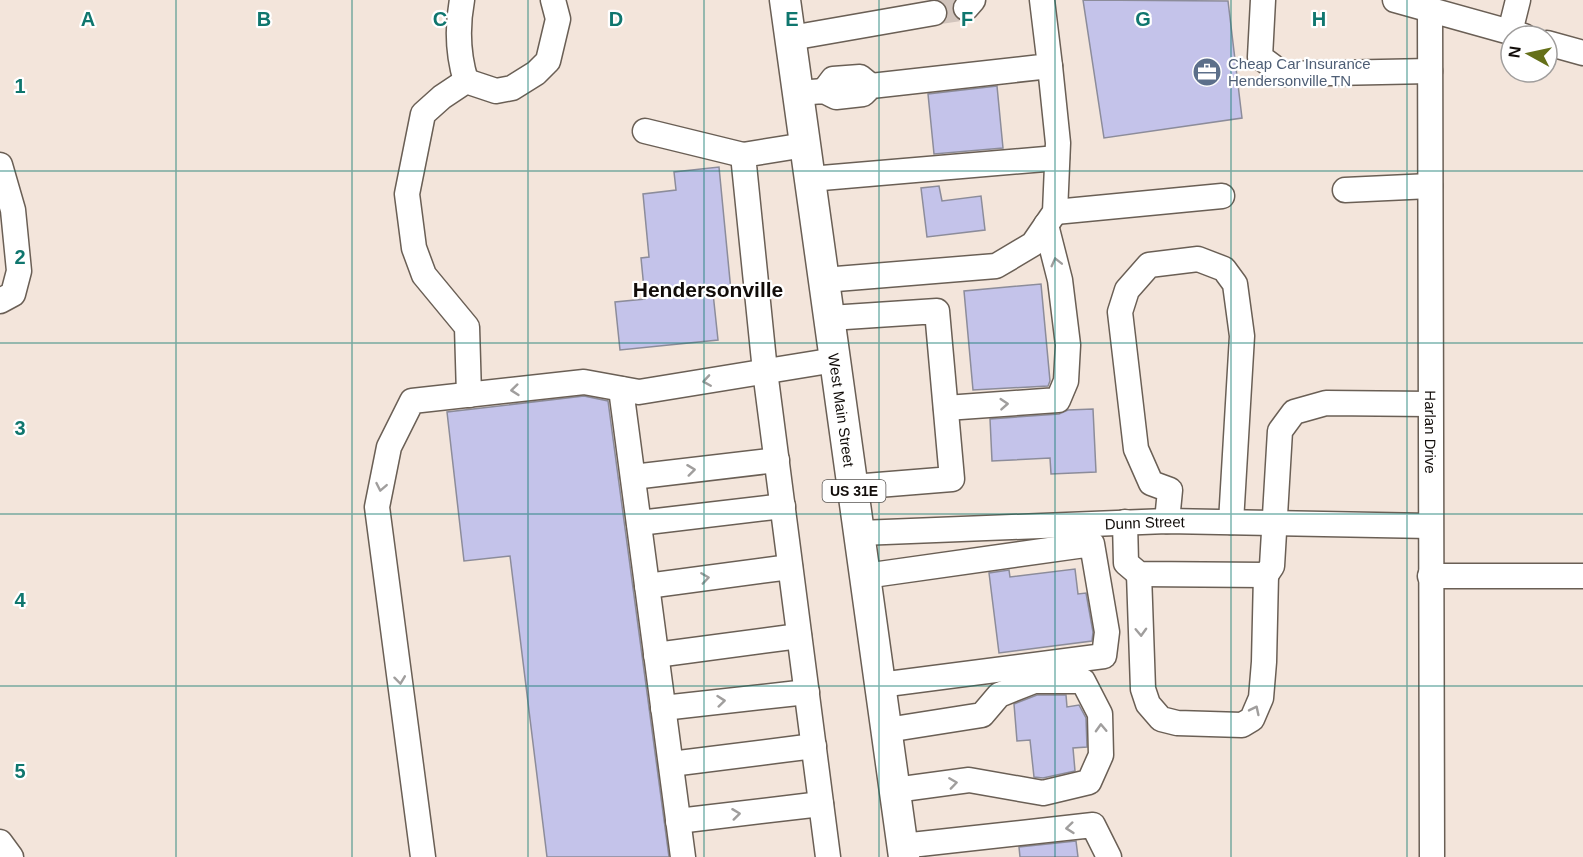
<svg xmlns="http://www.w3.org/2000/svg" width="1583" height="857" font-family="Arial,sans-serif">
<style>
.building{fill:#c4c3ea;stroke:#8c8c9a;stroke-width:1.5}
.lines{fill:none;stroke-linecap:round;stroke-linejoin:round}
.minor-tunnel{stroke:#d1c4bc;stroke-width:24;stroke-dasharray:24 12;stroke-linecap:butt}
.minor-casing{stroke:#6a5f55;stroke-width:27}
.major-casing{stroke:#6a5f55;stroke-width:33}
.minor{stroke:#fff;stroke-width:24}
.major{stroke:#fff;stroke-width:30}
.oneway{stroke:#a09e9d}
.grid{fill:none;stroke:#0f766e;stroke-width:1.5;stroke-opacity:0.55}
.labels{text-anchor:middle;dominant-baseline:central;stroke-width:4.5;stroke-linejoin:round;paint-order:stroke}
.shield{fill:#fff;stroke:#585553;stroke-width:1.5}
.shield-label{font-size:14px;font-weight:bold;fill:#110c09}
.service-label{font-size:15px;fill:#4e5e75;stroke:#fff;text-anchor:start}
.street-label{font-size:15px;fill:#110c09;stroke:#fff}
.district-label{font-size:21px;font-weight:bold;fill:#110c09;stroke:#fff}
.grid-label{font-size:20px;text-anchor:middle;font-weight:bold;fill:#0f766e;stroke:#fff;stroke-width:4.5;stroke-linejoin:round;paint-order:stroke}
</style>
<rect width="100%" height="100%" fill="#f3e5db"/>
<!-- building -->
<g class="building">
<polygon points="1083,0 1228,1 1242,118 1104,138"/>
<polygon points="997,86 1003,148 934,154 928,94"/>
<polygon points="719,167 731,291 713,293 718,340 620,350 615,302 645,299 641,258 649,257 643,194 676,190 674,172"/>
<polygon points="939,186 942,201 981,196 985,230 927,237 921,188"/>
<polygon points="1041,284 1050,381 1048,386 973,390 964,291"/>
<polygon points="584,396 608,401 669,857 547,857 510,556 464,561 447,412"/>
<polygon points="1093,409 1096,472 1051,474 1050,458 992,461 990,419 1059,414 1068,410"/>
<polygon points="1075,569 1078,594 1086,593 1093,632 1092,641 999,653 989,573 1009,570 1010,577"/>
<polygon points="1037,695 1066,695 1067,707 1079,705 1086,718 1087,747 1073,748 1075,771 1043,778 1034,777 1030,740 1017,741 1014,704"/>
<polygon points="1076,841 1078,857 1020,857 1019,847"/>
</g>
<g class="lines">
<!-- minor-tunnel -->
<polyline class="minor-tunnel" points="934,13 966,8"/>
<!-- minor casing -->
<g class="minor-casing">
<g id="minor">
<path d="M462,0C457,27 458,55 466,81"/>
<polyline points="1263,0 1260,57 1283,74 1430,71"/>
<polyline points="1395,0 1524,36"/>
<polyline points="966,8 973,0"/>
<path id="s1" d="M1430,8L1432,857"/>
<polyline points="1510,32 1518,0"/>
<polyline points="791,38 934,13"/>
<polyline points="1547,43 1583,53"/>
<polyline points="824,91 833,79 860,77 871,86"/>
<polyline points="798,93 824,91 836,97 863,94 871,86 1050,66 1042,0"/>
<polyline points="645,131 743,155"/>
<polyline points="805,145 743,155 765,371 828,857"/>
<polyline points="0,165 13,210 19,271 13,294 0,301"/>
<polyline points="810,179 1057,158"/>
<polyline points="1345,190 1430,186"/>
<polyline points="1055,212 1222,196"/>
<polyline points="824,280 996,266 1033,244 1055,212 1058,143 1050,66"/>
<polyline points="830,318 937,311 952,479 853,487"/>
<polyline points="621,389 683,857"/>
<polyline points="469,395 467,327 424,275 414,248 407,194 423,114 442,97 466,81 496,91 512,88 536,73 548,61 558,19 553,0"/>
<polyline points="946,408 1058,400 1066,381 1068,345 1060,280 1046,225"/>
<polyline points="633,477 777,460"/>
<polyline points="1167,521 1170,490 1151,483 1136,449 1120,312 1127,290 1149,265 1198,259 1224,269 1235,284 1242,336 1231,522"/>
<polyline points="1125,522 1126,563 1139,574 1266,575 1272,566 1280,431 1294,412 1326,403 1430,404"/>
<polyline points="639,523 783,506"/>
<path id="s2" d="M860,533L1167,521L1430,526"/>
<polyline points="1139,574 1143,689 1148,704 1161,719 1177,723 1242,725 1252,719 1261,698 1264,662 1266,575"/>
<polyline points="865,576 1092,544 1107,632 1104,656 880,685"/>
<polyline points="1430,576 1583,576"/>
<polyline points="647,586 790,567"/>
<polyline points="656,655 799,636"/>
<polyline points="663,708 807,692"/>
<polyline points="887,730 982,715 999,695 1034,681 1083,681 1100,714 1101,755 1089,782 1043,793 969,780 895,790"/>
<polyline points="671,764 814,746"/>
<polyline points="678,821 821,804"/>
<polyline points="0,842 11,857"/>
<polyline points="902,846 1093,825 1109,857"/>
<polyline points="423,857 377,507 389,447 412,401 584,382 639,392 835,360"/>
</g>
</g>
<!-- major casing -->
<g class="major-casing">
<g id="major">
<path id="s3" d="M785,0L904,857"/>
</g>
</g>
<!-- minor -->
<use href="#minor" class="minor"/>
<!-- major -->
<use href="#major" class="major"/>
</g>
<!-- one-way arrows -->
<defs><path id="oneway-chevron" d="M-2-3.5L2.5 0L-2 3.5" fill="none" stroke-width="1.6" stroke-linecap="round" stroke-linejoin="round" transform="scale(1.5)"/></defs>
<g class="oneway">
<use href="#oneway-chevron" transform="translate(1056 262) rotate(-104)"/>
<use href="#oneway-chevron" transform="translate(707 381) rotate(171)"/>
<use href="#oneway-chevron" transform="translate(515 390) rotate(174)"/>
<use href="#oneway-chevron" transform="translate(1004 404) rotate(-4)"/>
<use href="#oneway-chevron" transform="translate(691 470) rotate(-7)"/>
<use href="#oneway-chevron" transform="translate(381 487) rotate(101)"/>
<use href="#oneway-chevron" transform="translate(705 578) rotate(-8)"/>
<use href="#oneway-chevron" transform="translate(1141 632) rotate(88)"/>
<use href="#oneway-chevron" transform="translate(400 680) rotate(83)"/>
<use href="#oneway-chevron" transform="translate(721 701) rotate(-6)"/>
<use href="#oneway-chevron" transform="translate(1255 710) rotate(-64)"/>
<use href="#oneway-chevron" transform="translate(1101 728) rotate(-92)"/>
<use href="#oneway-chevron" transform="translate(953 783) rotate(-8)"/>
<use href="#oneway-chevron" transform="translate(736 814) rotate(-7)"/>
<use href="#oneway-chevron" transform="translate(1070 828) rotate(174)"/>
</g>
<!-- grid -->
<path class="grid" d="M176,0V857M352,0V857M528,0V857M704,0V857M879,0V857M1055,0V857M1231,0V857M1407,0V857M0,171H1583M0,343H1583M0,514H1583M0,686H1583"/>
<!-- icons -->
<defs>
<g id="office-disc" transform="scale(1.5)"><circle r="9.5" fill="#5c6f8a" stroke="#fff"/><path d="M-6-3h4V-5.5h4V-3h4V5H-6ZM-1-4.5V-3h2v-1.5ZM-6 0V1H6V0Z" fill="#fff"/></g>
</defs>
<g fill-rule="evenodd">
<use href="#office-disc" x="1207" y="72"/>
</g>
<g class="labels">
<!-- shield labels -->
<rect class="shield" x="822.5" y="480" width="63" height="22" rx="4.5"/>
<g class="shield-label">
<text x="854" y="491">US 31E</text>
</g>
<!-- service labels -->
<g class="service-label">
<text x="1228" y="63">Cheap Car Insurance<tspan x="1228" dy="17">Hendersonville TN</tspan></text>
</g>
<!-- street labels -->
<g class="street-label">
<text stroke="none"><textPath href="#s3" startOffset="414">West Main Street</textPath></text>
<text stroke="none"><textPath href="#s1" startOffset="424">Harlan Drive</textPath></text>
<text stroke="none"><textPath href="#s2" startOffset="285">Dunn Street</textPath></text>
</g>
<!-- district labels -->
<g class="district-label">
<text x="708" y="289">Hendersonville</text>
</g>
</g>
<g class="grid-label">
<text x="88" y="26">A</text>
<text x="264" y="26">B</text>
<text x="440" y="26">C</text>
<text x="616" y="26">D</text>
<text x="792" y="26">E</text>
<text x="967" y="26">F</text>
<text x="1143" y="26">G</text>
<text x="1319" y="26">H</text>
<text x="20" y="93">1</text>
<text x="20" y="264">2</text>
<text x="20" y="435">3</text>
<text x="20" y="607">4</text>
<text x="20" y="778">5</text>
</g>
<!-- north arrow -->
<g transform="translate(1529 54) rotate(278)"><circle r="28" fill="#ffffff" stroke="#a09e9d" stroke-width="1.5"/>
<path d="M0-4.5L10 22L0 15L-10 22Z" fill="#657019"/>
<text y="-9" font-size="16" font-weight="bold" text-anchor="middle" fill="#110c09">N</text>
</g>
</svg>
